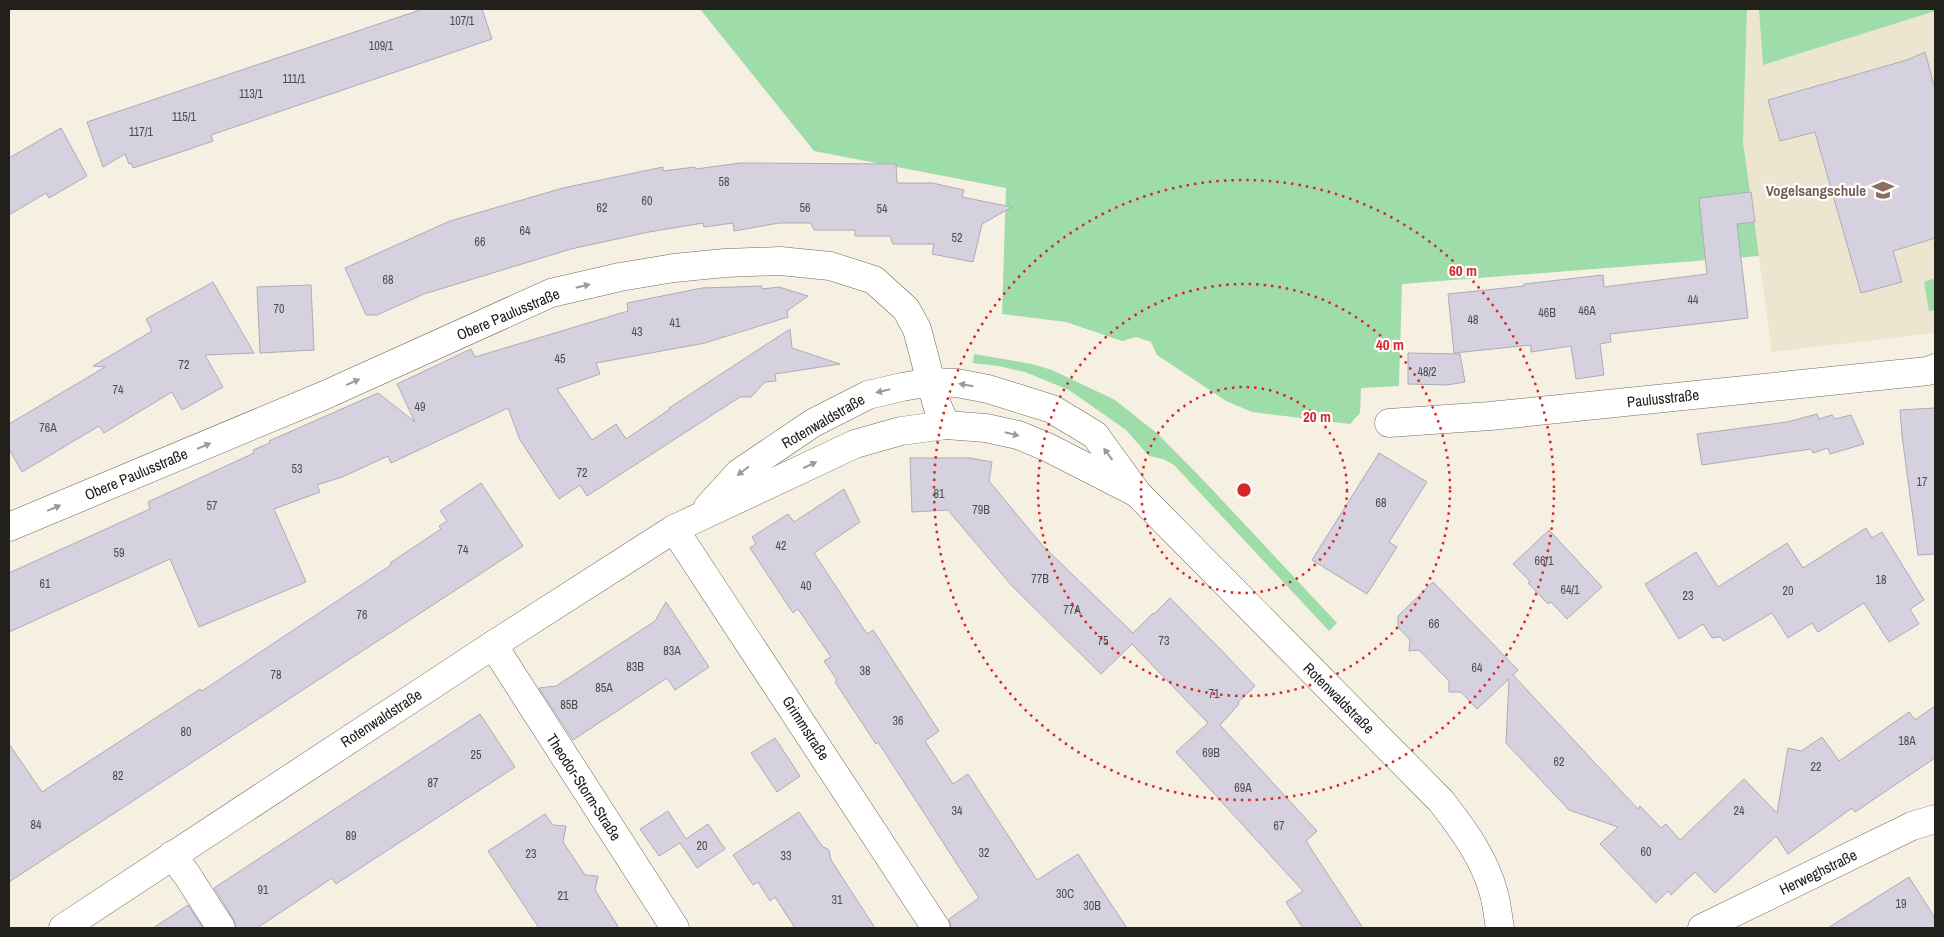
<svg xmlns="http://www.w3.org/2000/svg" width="1944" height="937" font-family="'Archivo Narrow',sans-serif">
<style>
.built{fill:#ece5d0}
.green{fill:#9edcaa}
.building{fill:#d5d1df;stroke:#afaab8}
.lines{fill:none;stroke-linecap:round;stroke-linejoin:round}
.street-casing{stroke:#706b5f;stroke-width:29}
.secondary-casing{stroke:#706b5f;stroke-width:29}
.street{stroke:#fff;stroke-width:28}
.secondary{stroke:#fff;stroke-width:28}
.oneway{fill:#9c9b98}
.ring{fill:none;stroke:#d62828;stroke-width:2.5;stroke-dasharray:2.5 5}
.labels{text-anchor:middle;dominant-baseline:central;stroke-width:4.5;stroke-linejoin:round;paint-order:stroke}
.number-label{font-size:12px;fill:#4f4c4c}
.education-label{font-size:15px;font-weight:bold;fill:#785e54;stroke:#fff;text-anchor:end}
.street-label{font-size:15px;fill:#22201b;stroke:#fff}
.centre{fill:#d62828;stroke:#fff;stroke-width:2.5}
.ring-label{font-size:15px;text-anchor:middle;font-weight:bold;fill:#d62828;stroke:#fff;stroke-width:4.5;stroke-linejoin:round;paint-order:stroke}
</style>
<rect width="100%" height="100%" fill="#f5f0e2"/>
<!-- built -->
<polygon class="built" points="1747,9 1935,9 1935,333 1772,352 1743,142"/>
<!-- green -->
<g class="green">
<polygon points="700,9 1747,9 1743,142 1759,256 1402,284 1399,386 1361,388 1360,413 1350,424 1252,412 1226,401 1157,355 1151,342 1136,337 1122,341 1066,322 1002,314 1006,188 814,151"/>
<polygon points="1759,9 1935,9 1935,11 1763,65"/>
<polygon points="1935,278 1935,310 1929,311 1924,282"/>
<polygon points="974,354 1032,364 1052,370 1115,400 1159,435 1206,483 1337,623 1329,631 1174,465 1163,459 1149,456 1126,430 1069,390 1025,372 998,366 973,363"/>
</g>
<!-- building -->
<g class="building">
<polygon points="423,9 482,9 492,39 211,135 213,141 175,154 133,168 131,163 129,164 125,154 103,167 87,122"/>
<polygon points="1925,52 1935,89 1935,238 1893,251 1902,282 1861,293 1815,132 1780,141 1768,100 1907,60"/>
<polygon points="61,128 87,176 49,198 46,193 9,215 9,158"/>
<polygon points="740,163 896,164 897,183 932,183 964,190 962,197 1012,207 982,224 973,262 932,254 934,244 893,244 890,236 855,236 855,230 814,230 811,223 779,223 734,231 733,223 704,227 703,223 649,232 571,249 424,294 377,315 366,315 345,268 450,221 563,188 663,167 663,171 695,167 696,169"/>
<polygon points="1751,192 1755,222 1737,224 1748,318 1610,334 1611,342 1600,344 1604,375 1576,379 1571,346 1531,352 1531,345 1454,353 1448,294 1524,286 1524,284 1603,275 1604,287 1707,274 1699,198"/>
<polygon points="213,282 254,353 205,355 223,387 182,410 172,392 104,433 99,426 22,472 9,449 9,424 105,367 93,366 152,331 146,319"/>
<polygon points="311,285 314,350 260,353 257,287"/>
<polygon points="762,286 762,289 779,287 808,296 787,311 788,317 705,343 596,363 600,374 557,389 592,440 616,424 626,439 670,409 669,408 790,329 792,348 840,364 775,374 776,381 765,382 751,397 740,397 587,496 580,485 559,499 520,440 508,408 391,463 388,456 342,477 317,485 320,492 274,509 306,582 199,627 170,559 9,632 9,573 150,509 148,502 254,453 253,450 270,443 269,441 378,393 415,422 397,384 471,349 475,357 628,311 627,303 702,288"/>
<polygon points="1408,353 1460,354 1465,382 1447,385 1408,384"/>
<polygon points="1935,408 1935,554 1918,555 1902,436 1900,410"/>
<polygon points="1817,414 1819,419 1832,415 1835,419 1851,415 1864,444 1830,454 1828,448 1813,453 1811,449 1702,465 1697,434 1787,422"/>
<polygon points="1379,453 1427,482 1389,542 1397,547 1367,594 1312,560"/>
<polygon points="910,458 970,458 992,462 989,481 1042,545 1133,633 1152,614 1155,613 1170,598 1224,653 1255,686 1238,702 1239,704 1220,725 1317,831 1306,841 1363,928 1303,928 1286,902 1303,891 1176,752 1208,723 1132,644 1101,674 1012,586 948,510 912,512"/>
<polygon points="481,483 523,546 9,882 9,744 42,792 200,689 202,691 391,565 390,563 441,529 439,526 447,521 440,511"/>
<polygon points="844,489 860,522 814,553 867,634 873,630 939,731 925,741 953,784 968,774 1037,880 1078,854 1127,928 951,928 949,919 979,898 878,742 876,744 835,682 837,680 824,661 831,657 798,609 793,613 750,548 756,544 752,537 788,514 794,522"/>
<polygon points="1866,528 1872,538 1882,532 1924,600 1910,609 1919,624 1889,642 1864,603 1818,632 1812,623 1788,638 1772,613 1724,641 1720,637 1712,638 1703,624 1679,639 1645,584 1696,552 1718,587 1787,543 1803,568"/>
<polygon points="1549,530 1602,587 1567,619 1551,602 1548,604 1528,583 1530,581 1513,564"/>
<polygon points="1433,582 1518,670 1513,675 1638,809 1640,806 1661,828 1666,824 1680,840 1744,779 1777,813 1788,748 1801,751 1822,737 1839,761 1909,712 1915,720 1935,706 1935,758 1855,812 1852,808 1788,854 1776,836 1715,893 1695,872 1671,895 1668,891 1656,903 1600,844 1618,827 1569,810 1506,743 1509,679 1477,709 1461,692 1449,692 1449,681 1419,650 1409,651 1410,640 1398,627 1398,616"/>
<polygon points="666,602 709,667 675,690 667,678 573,740 539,688 556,686 655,621"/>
<polygon points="480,714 515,767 336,884 332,878 257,928 236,928 234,920 214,888"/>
<polygon points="775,738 800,776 777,792 751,753"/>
<polygon points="668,811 686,839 708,824 725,849 697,868 680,843 659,856 640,829"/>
<polygon points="799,812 822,846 829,850 831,860 875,928 795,928 775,897 770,901 758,882 753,885 733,855"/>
<polygon points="545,814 553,825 566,826 563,842 585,875 598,876 595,890 619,928 539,928 488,851"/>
<polygon points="1909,877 1935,918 1935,928 1828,928"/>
<polygon points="188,905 203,928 153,928"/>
</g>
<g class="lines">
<!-- street casing -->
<g class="street-casing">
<g id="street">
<polyline points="1389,423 1490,416 1928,371 1935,368"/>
<polyline points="9,527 325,395 551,293 620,277 674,268 725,263 780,261 830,266 874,280 906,309 917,329 937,405 946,425"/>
<polyline points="674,529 936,928"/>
<polyline points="493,645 675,928"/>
<polyline points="172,855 187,875 221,928"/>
<polyline points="1702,928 1912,826 1935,819"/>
</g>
</g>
<!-- secondary casing -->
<g class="secondary-casing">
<g id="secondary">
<path d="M708,507L739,473L813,423L868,395L902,387L931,382L957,383L988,389L1052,409L1095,435L1137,493L1441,801C1463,829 1485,859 1494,894C1497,905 1498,917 1500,928"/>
<polyline points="63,928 493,645 674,529 855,444 901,431 946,425 986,428 1018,435 1047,447 1137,493"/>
</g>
</g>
<!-- street -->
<use href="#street" class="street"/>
<!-- secondary -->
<use href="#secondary" class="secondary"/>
</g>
<!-- one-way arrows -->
<defs><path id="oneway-solid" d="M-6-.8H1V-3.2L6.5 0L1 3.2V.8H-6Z" transform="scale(1.25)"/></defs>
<g class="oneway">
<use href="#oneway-solid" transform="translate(583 286) rotate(-13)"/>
<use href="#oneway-solid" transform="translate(353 382) rotate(-24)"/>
<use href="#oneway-solid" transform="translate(966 385) rotate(-170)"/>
<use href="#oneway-solid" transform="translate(883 391) rotate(167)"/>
<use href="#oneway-solid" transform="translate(1012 434) rotate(14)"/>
<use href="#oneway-solid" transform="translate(204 446) rotate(-23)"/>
<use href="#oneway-solid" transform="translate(1108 454) rotate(-126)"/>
<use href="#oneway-solid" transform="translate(810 465) rotate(-25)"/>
<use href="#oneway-solid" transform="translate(743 471) rotate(143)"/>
<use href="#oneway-solid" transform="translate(54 508) rotate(-23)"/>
</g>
<!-- distance rings -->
<g class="ring">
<circle cx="1244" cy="490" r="103"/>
<circle cx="1244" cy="490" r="206"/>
<circle cx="1244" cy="490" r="310"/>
</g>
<!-- icons -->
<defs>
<g id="school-bare" transform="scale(1.725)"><path d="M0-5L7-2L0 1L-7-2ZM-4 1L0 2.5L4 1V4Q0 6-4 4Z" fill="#8d6e63" stroke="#fff" stroke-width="2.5" paint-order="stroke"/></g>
</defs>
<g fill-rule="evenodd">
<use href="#school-bare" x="1883" y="190"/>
</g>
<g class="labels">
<!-- number labels -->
<g class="number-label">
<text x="462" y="21">107/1</text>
<text x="381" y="46">109/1</text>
<text x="294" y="79">111/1</text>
<text x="251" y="94">113/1</text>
<text x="184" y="117">115/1</text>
<text x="141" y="132">117/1</text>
<text x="724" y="182">58</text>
<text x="647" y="201">60</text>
<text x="602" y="208">62</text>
<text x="805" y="208">56</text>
<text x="882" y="209">54</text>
<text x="525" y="231">64</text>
<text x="957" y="238">52</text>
<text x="480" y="242">66</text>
<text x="388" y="280">68</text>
<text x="1693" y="300">44</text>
<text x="279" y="309">70</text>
<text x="1587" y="311">46A</text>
<text x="1547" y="313">46B</text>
<text x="1473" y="320">48</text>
<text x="675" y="323">41</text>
<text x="637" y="332">43</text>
<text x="560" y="359">45</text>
<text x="184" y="365">72</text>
<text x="1427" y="372">48/2</text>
<text x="118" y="390">74</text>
<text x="420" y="407">49</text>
<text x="48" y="428">76A</text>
<text x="297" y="469">53</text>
<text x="582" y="473">72</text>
<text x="1922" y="482">17</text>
<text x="939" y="494">81</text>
<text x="1381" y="503">68</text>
<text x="212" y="506">57</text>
<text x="981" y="510">79B</text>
<text x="781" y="546">42</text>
<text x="463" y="550">74</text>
<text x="119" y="553">59</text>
<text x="1544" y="561">66/1</text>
<text x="1040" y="579">77B</text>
<text x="1881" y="580">18</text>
<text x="45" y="584">61</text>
<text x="806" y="586">40</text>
<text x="1570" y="590">64/1</text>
<text x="1788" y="591">20</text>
<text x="1688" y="596">23</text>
<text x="1072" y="610">77A</text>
<text x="362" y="615">76</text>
<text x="1434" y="624">66</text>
<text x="1103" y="641">75</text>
<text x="1164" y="641">73</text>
<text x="672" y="651">83A</text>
<text x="635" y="667">83B</text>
<text x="1477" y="668">64</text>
<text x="865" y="671">38</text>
<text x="276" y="675">78</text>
<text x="604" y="688">85A</text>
<text x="1214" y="694">71</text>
<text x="569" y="705">85B</text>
<text x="898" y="721">36</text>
<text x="186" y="732">80</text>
<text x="1907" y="741">18A</text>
<text x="1211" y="753">69B</text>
<text x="476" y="755">25</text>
<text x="1559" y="762">62</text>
<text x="1816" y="767">22</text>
<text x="118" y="776">82</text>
<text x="433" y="783">87</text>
<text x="1243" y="788">69A</text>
<text x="957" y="811">34</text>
<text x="1739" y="811">24</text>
<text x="36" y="825">84</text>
<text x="1279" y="826">67</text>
<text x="351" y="836">89</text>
<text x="702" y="846">20</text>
<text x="1646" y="852">60</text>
<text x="984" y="853">32</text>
<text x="531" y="854">23</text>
<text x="786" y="856">33</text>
<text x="263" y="890">91</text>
<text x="1065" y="894">30C</text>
<text x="563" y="896">21</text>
<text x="837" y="900">31</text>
<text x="1901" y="904">19</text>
<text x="1092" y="906">30B</text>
</g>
<!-- education labels -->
<g class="education-label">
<text x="1866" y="190">Vogelsangschule</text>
</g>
<!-- street labels -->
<g class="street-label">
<text transform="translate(508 314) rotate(-23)">Obere Paulusstraße</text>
<text transform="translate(1663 398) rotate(-6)">Paulusstraße</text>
<text transform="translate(823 421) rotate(-30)">Rotenwaldstraße</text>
<text transform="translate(136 474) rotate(-23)">Obere Paulusstraße</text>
<text transform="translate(1339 698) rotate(45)">Rotenwaldstraße</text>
<text transform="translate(381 718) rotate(-33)">Rotenwaldstraße</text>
<text transform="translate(806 728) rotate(57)">Grimmstraße</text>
<text transform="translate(584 787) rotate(57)">Theodor-Storm-Straße</text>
<text transform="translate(1818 872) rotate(-26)">Herweghstraße</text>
</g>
</g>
<circle cx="1244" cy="490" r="8" class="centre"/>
<g class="ring-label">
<text x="1463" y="276">60 m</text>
<text x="1390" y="350">40 m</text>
<text x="1317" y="422">20 m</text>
</g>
<!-- border -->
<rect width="1944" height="937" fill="none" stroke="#22201b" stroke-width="20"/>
</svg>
